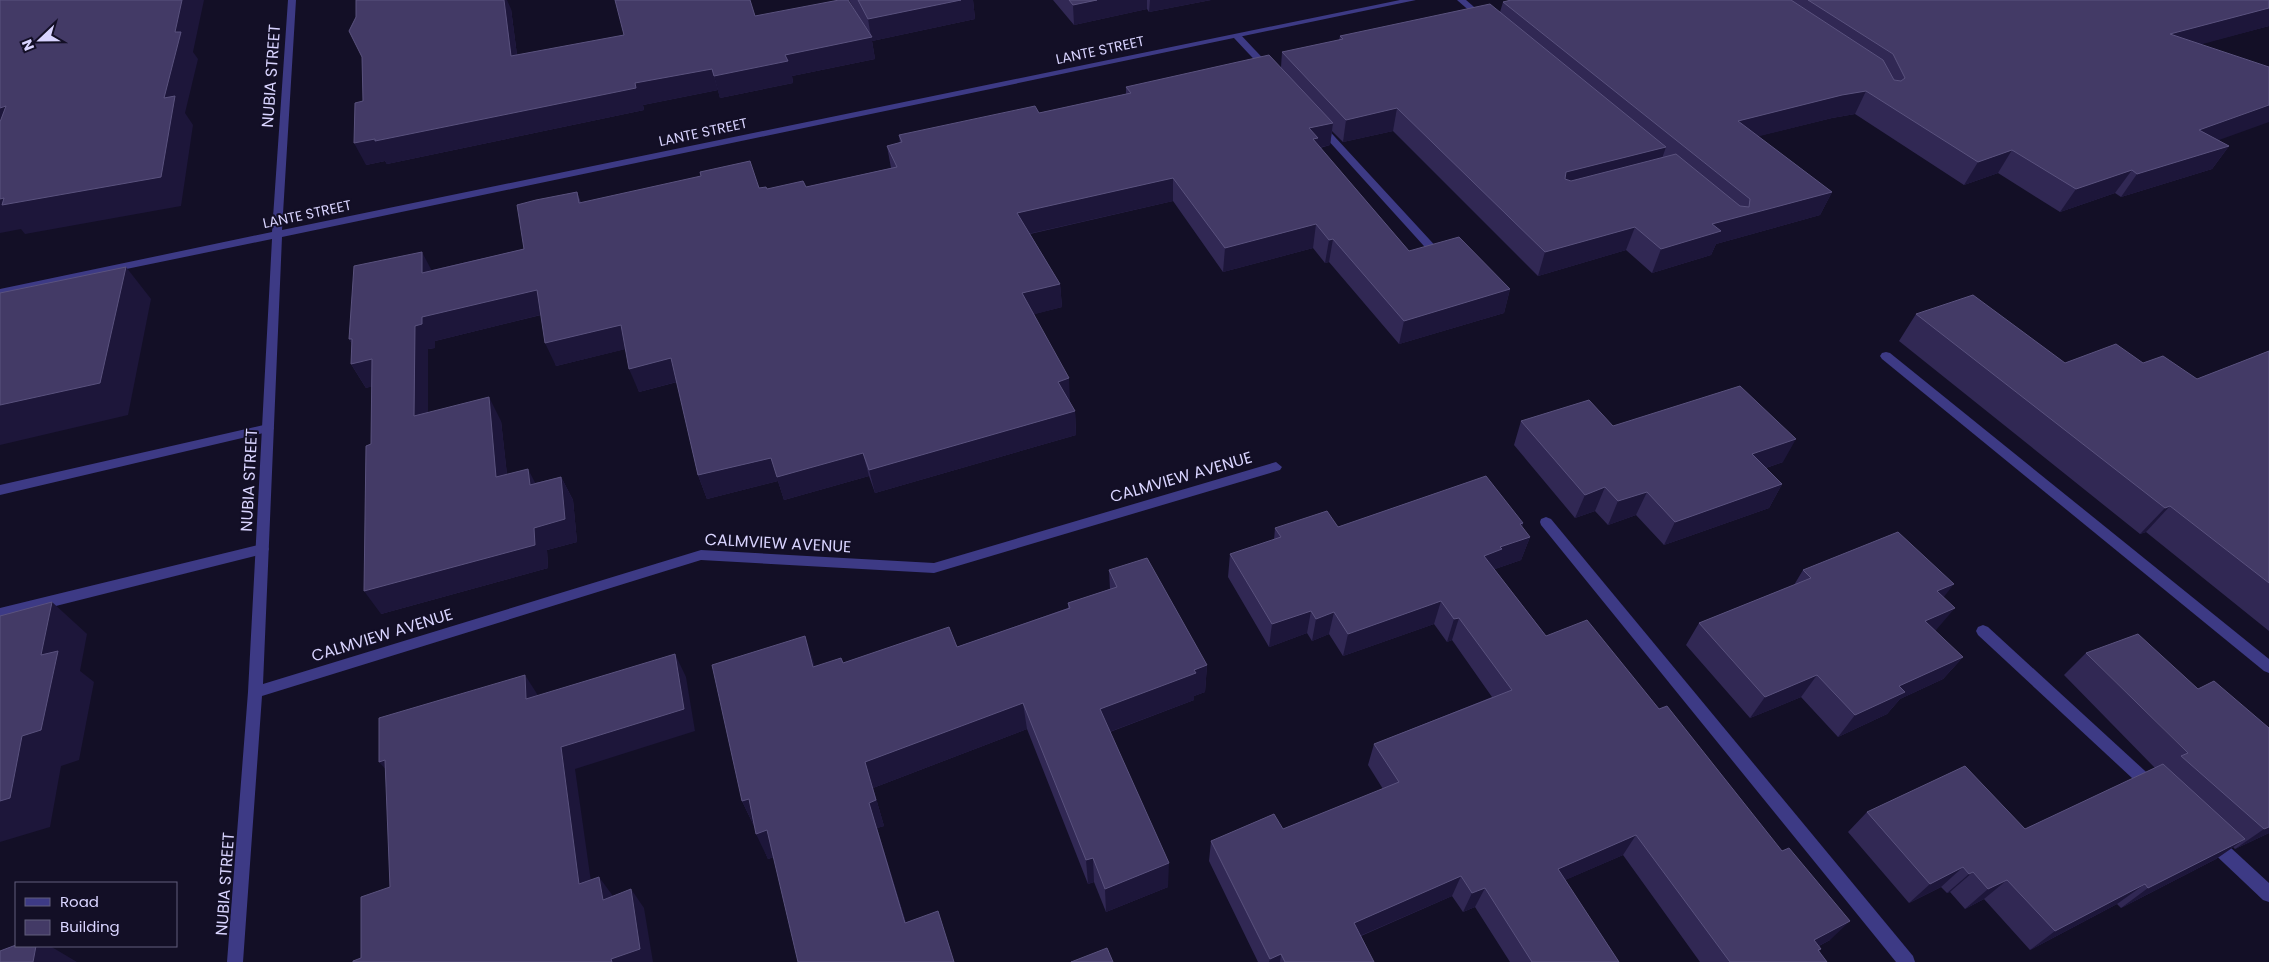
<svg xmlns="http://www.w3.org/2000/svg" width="2269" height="962" font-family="Poppins,sans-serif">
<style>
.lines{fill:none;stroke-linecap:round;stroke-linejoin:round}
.lane{fill:#3d3a85;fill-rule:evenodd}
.street{fill:#3d3a85;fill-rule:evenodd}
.wall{fill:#312854}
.shaded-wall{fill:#1d163a}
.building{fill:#433a66;stroke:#5a527e}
.labels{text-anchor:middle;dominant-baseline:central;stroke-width:4;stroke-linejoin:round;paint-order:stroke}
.far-street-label{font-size:14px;fill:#d9d4ff;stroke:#130f26}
.street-label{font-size:16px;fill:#d9d4ff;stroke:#130f26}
</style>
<rect width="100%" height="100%" fill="#130f26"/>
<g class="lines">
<!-- lane -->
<g class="lane">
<polygon points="1457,0 1466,0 1488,19 1481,21"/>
<polygon points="1234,34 1240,34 1271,67 1271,71 1265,71 1234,38"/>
<polygon points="1320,123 1323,124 1441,252 1441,256 1433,256 1317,128 1315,126"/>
<polygon points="1886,352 1890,353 2269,659 2269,673 2264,671 1882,359 1880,356 1882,353"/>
<polygon points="268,424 274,428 272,431 0,495 0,485"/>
<polygon points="1546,517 1551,519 1913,956 1915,962 1896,962 1541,525 1540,522 1541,519"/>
<polygon points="262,544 267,545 269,549 267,553 0,620 0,608"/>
<polygon points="1983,625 1988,627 2156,781 2159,786 2156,791 2151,793 2146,791 1978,635 1976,631 1978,627"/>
<polygon points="2212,834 2218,836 2269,883 2269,902 2263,900 2206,846 2204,841 2206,836"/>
</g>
<!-- street -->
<polygon class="street" points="288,0 296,0 282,230 1400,0 1416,0 282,237 263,684 701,550 934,563 1276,462 1282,467 1280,470 934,573 701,560 262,696 243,962 227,962 248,692 272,239 0,295 0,289 272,232"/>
</g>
<!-- wall -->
<g class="wall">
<polygon points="849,0 973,0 975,19 872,41 875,59 792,76 793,83 720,98 718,90 643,105 644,110 387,164 385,161 366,165 362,57 356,17 511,9 517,55 755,16 858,16"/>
<polygon points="1053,0 1211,0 1149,12 1147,9 1074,25"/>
<polygon points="1511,0 2269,0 2269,26 2200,44 2218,140 2229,146 2212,169 2121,197 2115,193 2060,212 1998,173 1964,185 1855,114 1832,118 1758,136 1832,192 1820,215 1716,244 1711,255 1652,273 1626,250 1538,276 1393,131 1343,142 1332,131 1330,145 1320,148 1409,251 1510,289 1504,313 1399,344 1329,262 1325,263 1313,248 1223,272 1173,201 1030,234 1060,284 1062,307 1034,314 1070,402 1075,411 1076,435 875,493 869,476 784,500 778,481 707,499 698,475 677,382 639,392 625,349 556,366 541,315 435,341 435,348 428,349 428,412 501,421 507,475 535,483 561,477 573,500 577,542 547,550 548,568 381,614 371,444 372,386 366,388 351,364 352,344 349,339 432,270 524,249 577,192 581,203 759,188 767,189 806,187 891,168 887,146 900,143 899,135 1039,113 1126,94 1126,87 1281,67 1282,52 1339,40 1340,36 1500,12 1503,2"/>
<polygon points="1916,314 2065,363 2143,363 2197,379 2269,351 2269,631 2146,532 2140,534 1899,341"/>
<polygon points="1521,421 1613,426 1783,462 1766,468 1782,484 1769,508 1664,545 1636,515 1608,525 1595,511 1575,518 1514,445"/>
<polygon points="1523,523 1522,527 1530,537 1521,560 1495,569 1495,570 1546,636 1830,940 1819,946 1821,949 1819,951 1827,962 1700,962 1623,855 1565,880 1619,962 1510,962 1475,907 1463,912 1452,896 1361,936 1374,962 1258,962 1209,861 1211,841 1283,829 1383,789 1368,765 1374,744 1492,697 1452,640 1447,642 1434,624 1343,656 1329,634 1312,641 1307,633 1269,647 1228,577 1230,554 1274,540 1275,528"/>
<polygon points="1109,570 1207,665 1205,692 1194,696 1194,700 1110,732 1168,887 1106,912 1094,882 1088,884 1027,729 873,788 884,826 877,828 906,923 954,962 774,857 768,859 754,826 742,801 815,666 843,663 957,647 1068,608 1068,603 1110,589"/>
<polygon points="1803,570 1944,597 1936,630 1935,631 1963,657 1943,679 1900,699 1887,714 1838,737 1801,697 1750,718 1686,645 1699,623 1794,585"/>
<polygon points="2086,653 2269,833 2235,849 2233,847 2216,859 2121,908 2117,904 2030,950 1984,899 1965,909 1950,892 1947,893 1941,887 1909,903 1848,832 1867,812 2025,829 2155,768 2064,675"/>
</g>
<!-- shaded-wall -->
<g class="shaded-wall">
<polygon points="182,0 204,0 193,52 198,59 185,113 193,125 181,206 25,234 21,229 0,233 0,199 164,98 175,32"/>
<polygon points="504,0 507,0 511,9 520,78 511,56"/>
<polygon points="961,0 973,0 975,19 872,41 875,59 792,76 793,83 720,98 714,76 785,55 871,37 868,19"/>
<polygon points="1097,0 1147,0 1147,9 1074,25 1073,5"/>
<polygon points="1150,0 1211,0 1149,12"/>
<polygon points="2269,8 2269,26 2155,57 2170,34"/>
<polygon points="712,69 718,90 643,105 644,110 387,164 385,161 366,165 354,143 635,83"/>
<polygon points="1866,91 1855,114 1832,118 1728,144 1738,121 1842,95"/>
<polygon points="2269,105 2269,122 2183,153 2199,130"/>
<polygon points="6,106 0,140 0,108"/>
<polygon points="1397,108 1393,131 1343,142 1346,120"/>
<polygon points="1333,123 1330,145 1317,148 1309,128"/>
<polygon points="2229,146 2212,169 2121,197 2137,174"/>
<polygon points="1666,147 1658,170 1559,195 1566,172"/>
<polygon points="2012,150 1998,173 1964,185 1978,162"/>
<polygon points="2132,170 2115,193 2060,212 2076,189"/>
<polygon points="1173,178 1173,201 1019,236 1017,213"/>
<polygon points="1832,192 1820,215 1716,244 1711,255 1652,273 1661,249 1712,224"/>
<polygon points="1316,224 1313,248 1223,272 1225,248"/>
<polygon points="1635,227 1626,250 1538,276 1545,252"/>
<polygon points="1333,239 1329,262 1325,263 1329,240"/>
<polygon points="422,252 434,275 422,273"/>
<polygon points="126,267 151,299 128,415 0,445 0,405"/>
<polygon points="1060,284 1062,307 1024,317 1022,293"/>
<polygon points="1510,289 1504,313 1399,344 1404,321"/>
<polygon points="537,290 548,313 435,341 435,348 428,349 428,439 414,416 415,326 422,317"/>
<polygon points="621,325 630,348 556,366 545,343"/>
<polygon points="349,339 352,339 372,359 387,383 366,388 351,364 363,362"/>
<polygon points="671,358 680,381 639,392 629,369"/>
<polygon points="1069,378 1070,402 1060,405 1058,382"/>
<polygon points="489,397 501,421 510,501 496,477"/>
<polygon points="1075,411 1076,435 875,493 869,470"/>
<polygon points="1796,439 1783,462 1739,477 1752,454"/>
<polygon points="863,453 869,476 784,500 778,481 707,499 698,475 771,458"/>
<polygon points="528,469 540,492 530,485"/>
<polygon points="561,477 573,500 577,542 547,550 548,568 381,614 364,591 534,528"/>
<polygon points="1782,484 1769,508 1664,545 1675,522"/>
<polygon points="1605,487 1595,511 1575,518 1585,495"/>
<polygon points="1647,492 1636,515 1608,525 1618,501"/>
<polygon points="2170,506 2146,532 2140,534 2165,508"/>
<polygon points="1523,523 1516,542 1530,537 1521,560 1495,569 1494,573 1484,556 1500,547 1520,524"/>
<polygon points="1954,584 1936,607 1937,591"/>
<polygon points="1441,601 1434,624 1343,656 1348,634"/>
<polygon points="52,602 87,634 80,671 94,682 79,760 61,766 50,827 0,842 0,801 22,736 41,655"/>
<polygon points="1955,608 1936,630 1907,643 1925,621"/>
<polygon points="1311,611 1307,633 1269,647 1272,624"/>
<polygon points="1334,612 1329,634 1312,641 1316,619"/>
<polygon points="1459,618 1452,640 1447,642 1454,619"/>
<polygon points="805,636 814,663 822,694 813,667"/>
<polygon points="675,654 686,677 695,731 575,769 594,903 579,884 561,747"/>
<polygon points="1963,657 1943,679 1900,699 1887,714 1838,737 1855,715 1899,686"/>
<polygon points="1207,665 1205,692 1194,696 1194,700 1101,735 1100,709"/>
<polygon points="525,675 539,697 526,699"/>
<polygon points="1817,675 1801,697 1750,718 1765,697"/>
<polygon points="1023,703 1027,729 873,788 884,826 877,828 913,946 905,923 869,803 865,762"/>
<polygon points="385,760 398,783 379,762"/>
<polygon points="749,799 754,826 742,801"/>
<polygon points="2269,827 2269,833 2235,849 2264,829"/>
<polygon points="767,830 779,855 768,859 756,834"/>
<polygon points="1636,835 1623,855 1547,888 1558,869"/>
<polygon points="2245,839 2216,859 2121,908 2148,888"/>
<polygon points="1093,858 1094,882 1088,884 1086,860"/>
<polygon points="1169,863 1168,887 1106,912 1105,889"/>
<polygon points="1963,867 1941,887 1909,903 1930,884"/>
<polygon points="1973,872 1950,892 1947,893 1969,874"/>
<polygon points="1461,876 1452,896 1348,941 1354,923"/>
<polygon points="599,877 613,896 603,900"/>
<polygon points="2007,880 1984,899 1965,909 1988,889"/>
<polygon points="2145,884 2117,904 2030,950 2055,931"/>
<polygon points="1485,888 1475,907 1463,912 1472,893"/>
<polygon points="631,889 644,908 653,962 612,962 611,959"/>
<polygon points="1850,921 1830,940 1795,958 1814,940"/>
<polygon points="36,946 50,946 77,962 33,962"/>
<polygon points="1281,954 1280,962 1269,962 1270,959"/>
</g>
<!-- building -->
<g class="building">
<polygon points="0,0 182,0 175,32 181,32 164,98 175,96 161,177 2,205 4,198 0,199 0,122 6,106 0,108"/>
<polygon points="356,0 504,0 511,56 624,35 615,0 750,0 755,16 839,0 848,0 872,37 785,55 788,61 714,76 712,69 635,83 636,88 375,141 375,139 354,143 355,103 363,101 362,57 349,31 356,17"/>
<polygon points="858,0 961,0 868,19"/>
<polygon points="1069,0 1097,0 1073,5"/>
<polygon points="1511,0 1791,0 1883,60 1894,80 1901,81 1905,78 1893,54 1808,0 2269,0 2269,8 2170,34 2269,67 2269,105 2199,130 2229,146 2137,174 2132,170 2076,189 2012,150 1978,162 1866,91 1842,95 1738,121 1832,192 1712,224 1721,231 1661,249 1635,227 1545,252 1397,108 1346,120 1282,52 1343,39 1340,36 1490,4 1666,147 1566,172 1565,179 1571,181 1676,154 1740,206 1749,207 1750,199 1503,2"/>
<polygon points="1269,55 1333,123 1309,128 1318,138 1313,139 1409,251 1459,237 1510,289 1404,321 1333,239 1329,240 1316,224 1225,248 1173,178 1017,213 1060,284 1022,293 1069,378 1058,382 1075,411 869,470 863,453 777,477 771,458 698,475 671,358 629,369 621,325 545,343 537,290 422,317 422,324 415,326 414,416 489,397 496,477 528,469 530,485 561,477 565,519 534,528 535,545 364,591 366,446 371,444 372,359 351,364 352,339 349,339 354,266 422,252 422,273 524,249 517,205 536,200 577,192 579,203 701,176 700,172 750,161 759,188 766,187 767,189 803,181 806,187 897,167 887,146 902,142 899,135 1035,106 1039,113 1131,93 1126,87"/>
<polygon points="126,267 100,383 0,405 0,293"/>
<polygon points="1973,295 2065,363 2116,344 2143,363 2163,356 2197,379 2269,351 2269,583 2170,506 2165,508 1916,314"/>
<polygon points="1740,386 1796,439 1752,454 1782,484 1675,522 1647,492 1618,501 1605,487 1585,495 1521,421 1589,400 1613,426"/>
<polygon points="1486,476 1523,523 1520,524 1530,537 1500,547 1502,549 1484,556 1546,636 1587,620 1659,709 1667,706 1782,851 1789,848 1850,921 1814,940 1821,949 1818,950 1827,962 1730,962 1636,835 1558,869 1619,962 1532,962 1485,888 1472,893 1461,876 1354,923 1374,962 1285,962 1281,954 1270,959 1211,841 1274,814 1283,829 1399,782 1374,744 1512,690 1459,618 1454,619 1441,601 1348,634 1334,612 1316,619 1311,611 1272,624 1230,554 1281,537 1275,528 1327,511 1338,527"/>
<polygon points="1898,532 1954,584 1937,591 1955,608 1925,621 1963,657 1899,686 1905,692 1855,715 1817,675 1765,697 1699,623 1811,578 1803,570"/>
<polygon points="1147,558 1207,665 1194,670 1196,673 1100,709 1169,863 1105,889 1093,858 1086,860 1023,703 865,762 876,800 869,803 905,923 938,911 954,962 798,962 767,830 756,834 749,799 742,801 712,665 805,636 813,667 841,658 843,663 949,627 957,647 1070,608 1068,603 1117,587 1109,570"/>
<polygon points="52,602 41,655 58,651 41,730 22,736 10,798 0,801 0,616"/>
<polygon points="2138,634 2198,689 2214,681 2269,728 2269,827 2264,829 2181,756 2188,753 2086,653"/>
<polygon points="675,654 684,709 561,747 579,884 599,877 603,900 631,889 640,949 611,959 612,962 353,962 353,961 361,958 361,897 390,887 385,760 379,762 379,718 525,675 526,699"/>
<polygon points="2163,764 2245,839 2148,888 2145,884 2055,931 2007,880 1988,889 1973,872 1969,874 1963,867 1930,884 1867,812 1965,766 2025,829"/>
<polygon points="16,945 36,946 33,962 0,962 0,951"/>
<polygon points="1107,948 1113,962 1071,962"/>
</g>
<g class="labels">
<!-- far-street labels -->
<g class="far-street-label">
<text transform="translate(1100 50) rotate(-12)">LANTE STREET</text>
<text transform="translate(703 132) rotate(-12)">LANTE STREET</text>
<text transform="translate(307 214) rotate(-12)">LANTE STREET</text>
</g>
<!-- street labels -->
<g class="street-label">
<text transform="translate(271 76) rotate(-86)">NUBIA STREET</text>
<text transform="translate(1181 477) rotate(-16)">CALMVIEW AVENUE</text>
<text transform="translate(249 480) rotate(-87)">NUBIA STREET</text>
<text transform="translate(778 543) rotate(3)">CALMVIEW AVENUE</text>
<text transform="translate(382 635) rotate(-17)">CALMVIEW AVENUE</text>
<text transform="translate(225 884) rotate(-86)">NUBIA STREET</text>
</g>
</g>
<!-- legend -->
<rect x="15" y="882" width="162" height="65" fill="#130f26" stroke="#625e7d"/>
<rect x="25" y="898" width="25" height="8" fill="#3d3a85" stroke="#625e7d"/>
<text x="60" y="907" font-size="15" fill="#d9d4ff">Road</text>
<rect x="25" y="920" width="25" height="15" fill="#433a66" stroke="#625e7d"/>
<text x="60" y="932" font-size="15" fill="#d9d4ff">Building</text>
<!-- north arrow -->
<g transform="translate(40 40) rotate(248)" stroke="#130f26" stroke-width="4" paint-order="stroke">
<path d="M0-4L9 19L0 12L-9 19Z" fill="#d9d4ff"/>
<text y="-8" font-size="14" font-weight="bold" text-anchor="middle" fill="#d9d4ff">N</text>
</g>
</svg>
